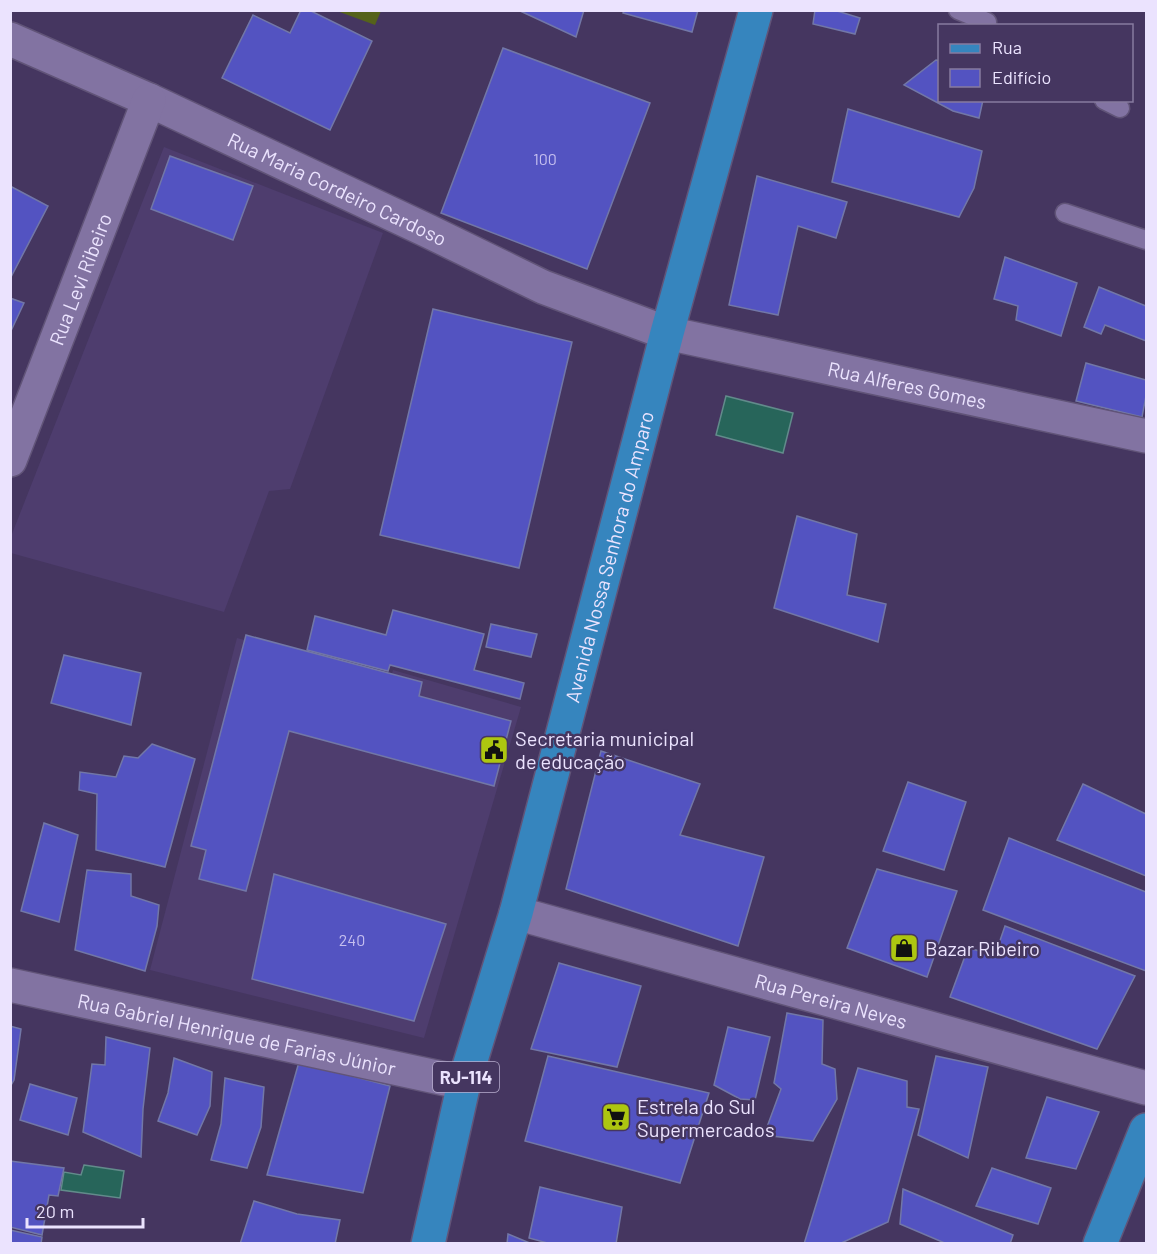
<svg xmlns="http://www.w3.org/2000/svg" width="1157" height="1254" font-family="Barlow,sans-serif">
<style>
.built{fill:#4e3d6e}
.green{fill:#55621a}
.water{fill:#27655a;stroke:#628b8b;stroke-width:1.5}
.building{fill:#5353c1;stroke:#7277a7;stroke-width:1.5}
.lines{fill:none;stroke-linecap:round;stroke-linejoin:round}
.lane-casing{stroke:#615478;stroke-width:21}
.street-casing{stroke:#615478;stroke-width:36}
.primary-casing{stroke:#615478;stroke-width:36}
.lane{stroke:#8273a2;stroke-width:18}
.street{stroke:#8273a2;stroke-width:33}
.primary{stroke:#3685be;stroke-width:33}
.labels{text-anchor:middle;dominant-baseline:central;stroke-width:5;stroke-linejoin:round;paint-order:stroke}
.number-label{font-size:16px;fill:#c5bfef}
.shield{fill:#453660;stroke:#b9afcf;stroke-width:1.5}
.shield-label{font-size:18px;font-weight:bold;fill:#ebe3fe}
.street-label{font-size:20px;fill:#ebe3fe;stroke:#453660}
.poi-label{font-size:20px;fill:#ebe3fe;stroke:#453660;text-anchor:start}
</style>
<rect width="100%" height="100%" fill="#453660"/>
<!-- built -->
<g class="built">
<polygon points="164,147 383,233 290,489 269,491 224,612 11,553 10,539"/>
<polygon points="237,638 391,678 393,670 521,707 424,1038 150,970"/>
</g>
<!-- green -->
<polygon class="green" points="337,11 381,11 375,25"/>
<!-- water -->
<g class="water">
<polygon points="726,396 793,413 783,453 716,435"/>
<polygon points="84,1165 124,1171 120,1198 61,1190 64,1172 81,1175"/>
</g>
<!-- building -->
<g class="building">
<polygon points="301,10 309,10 372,41 330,130 222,78 253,15 290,33"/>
<polygon points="518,10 584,10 576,37"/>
<polygon points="624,10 698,10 692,32 623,13"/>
<polygon points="815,10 834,10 860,18 855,34 813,24"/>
<polygon points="503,48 650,103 587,269 441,213"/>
<polygon points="936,60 940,61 940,100 983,100 979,118 953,111 904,85"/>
<polygon points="848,109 982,151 974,188 959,217 832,182"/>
<polygon points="170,156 253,186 233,240 151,209"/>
<polygon points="757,176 847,202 836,238 798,226 778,315 729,305"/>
<polygon points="10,186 48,206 10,279"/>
<polygon points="1005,257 1077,283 1061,336 1016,320 1018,306 994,299"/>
<polygon points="1099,287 1146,306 1146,341 1105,325 1101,334 1084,327"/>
<polygon points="10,298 24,303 10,333"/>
<polygon points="433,309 572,342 519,568 380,535"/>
<polygon points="1086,363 1146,380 1146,396 1142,417 1076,401"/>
<polygon points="797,516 857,534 847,595 886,604 878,642 774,608"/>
<polygon points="393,610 484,634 474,670 524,683 520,699 390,665 388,671 307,650 315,616 386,635"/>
<polygon points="491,624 537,634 531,657 486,647"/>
<polygon points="246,635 422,682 419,696 511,721 494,786 289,731 246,891 199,879 206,850 191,846"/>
<polygon points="64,655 141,673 131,725 51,703"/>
<polygon points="152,744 195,759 165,867 96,850 97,794 79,790 80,772 116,777 124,756 138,758"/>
<polygon points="601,751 700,784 680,835 764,857 738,946 566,889"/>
<polygon points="908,782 966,802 944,870 883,851"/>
<polygon points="1083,784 1146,814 1146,876 1057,840"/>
<polygon points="44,823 78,835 59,922 21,911"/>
<polygon points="1009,838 1146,892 1146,971 983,910"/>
<polygon points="877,869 957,891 927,977 847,948"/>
<polygon points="87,870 131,874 131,896 159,905 157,926 145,971 75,950"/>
<polygon points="274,874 446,924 414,1021 252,979"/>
<polygon points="1005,926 1135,976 1097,1049 950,997 968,948 995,955"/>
<polygon points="559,963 641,986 617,1067 531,1049"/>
<polygon points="787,1013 823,1020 822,1064 835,1069 837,1099 813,1141 764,1135 781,1089 774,1083"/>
<polygon points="10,1026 21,1029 14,1080 10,1087"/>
<polygon points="728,1027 770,1037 755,1100 740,1099 714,1085"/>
<polygon points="106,1037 150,1048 143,1109 141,1157 83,1132 92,1064 105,1065"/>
<polygon points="548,1056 709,1093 680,1183 525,1141"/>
<polygon points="936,1056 988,1067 968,1158 918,1135"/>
<polygon points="174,1058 212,1072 210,1106 197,1135 158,1121 168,1093"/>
<polygon points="299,1062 390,1086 363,1193 267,1175"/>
<polygon points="858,1068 907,1081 907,1107 919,1109 888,1222 839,1244 804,1244"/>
<polygon points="225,1078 264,1087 261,1127 247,1168 211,1160 221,1124"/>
<polygon points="30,1084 77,1098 68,1135 20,1120"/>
<polygon points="1047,1097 1099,1112 1076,1169 1026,1158"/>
<polygon points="10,1161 64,1168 58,1196 49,1195 42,1235 10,1227"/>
<polygon points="992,1168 1051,1188 1038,1224 976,1206"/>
<polygon points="540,1187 622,1207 616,1244 551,1244 529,1238"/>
<polygon points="903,1189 1013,1235 1010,1244 947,1244 900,1224"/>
<polygon points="254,1201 297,1214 340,1220 335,1244 240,1244"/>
<polygon points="10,1230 42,1237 41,1244 10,1244"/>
<polygon points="508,1234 532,1244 507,1244"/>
</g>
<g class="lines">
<!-- lane casing -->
<g class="lane-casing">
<g id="lane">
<polyline points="958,10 987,22 986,26"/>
<polyline points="1104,100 1120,108"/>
<polyline points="1065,213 1146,240"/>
</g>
</g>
<!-- street casing -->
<g class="street-casing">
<g id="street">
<path id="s1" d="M10,39L149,100L428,231L543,287L667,333L1146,436"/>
<path id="s2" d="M10,460L149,100"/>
<path id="s3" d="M516,913L1146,1088"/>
<path id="s4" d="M10,985L464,1083"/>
</g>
</g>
<!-- primary casing -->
<g class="primary-casing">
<g id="primary">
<path id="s5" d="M428,1244L464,1083L516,913L667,333L756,10"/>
<polyline points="1100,1244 1146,1130"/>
</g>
</g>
<!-- lane -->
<use href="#lane" class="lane"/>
<!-- street -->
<use href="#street" class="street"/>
<!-- primary -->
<use href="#primary" class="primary"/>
</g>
<!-- icons -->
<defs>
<g id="civic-square" transform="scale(1.5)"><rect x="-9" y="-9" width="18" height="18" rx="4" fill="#adc610" stroke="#453660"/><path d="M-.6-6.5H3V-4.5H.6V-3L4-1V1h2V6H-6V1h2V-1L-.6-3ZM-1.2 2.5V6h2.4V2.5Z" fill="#111"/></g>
<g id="shop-square" transform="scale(1.5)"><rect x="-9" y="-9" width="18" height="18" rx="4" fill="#adc610" stroke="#453660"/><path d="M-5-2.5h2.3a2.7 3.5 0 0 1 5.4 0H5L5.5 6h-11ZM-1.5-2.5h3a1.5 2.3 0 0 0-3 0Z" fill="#111"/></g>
<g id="supermarket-square" transform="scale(1.5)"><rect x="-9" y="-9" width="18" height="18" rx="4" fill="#adc610" stroke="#453660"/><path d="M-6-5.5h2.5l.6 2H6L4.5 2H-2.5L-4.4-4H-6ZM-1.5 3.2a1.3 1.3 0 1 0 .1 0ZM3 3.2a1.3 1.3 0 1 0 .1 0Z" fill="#111"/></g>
</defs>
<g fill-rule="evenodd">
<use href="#civic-square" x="494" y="750"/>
<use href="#shop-square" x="904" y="948"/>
<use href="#supermarket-square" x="616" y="1117"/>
</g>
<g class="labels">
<!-- number labels -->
<g class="number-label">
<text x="545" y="158">100</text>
<text x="352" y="939">240</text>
</g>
<!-- shield labels -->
<rect class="shield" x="433" y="1062" width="66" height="30" rx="4.5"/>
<g class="shield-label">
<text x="466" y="1077">RJ-114</text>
</g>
<!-- street labels -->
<g class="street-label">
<text stroke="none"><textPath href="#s1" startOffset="360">Rua Maria Cordeiro Cardoso</textPath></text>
<text stroke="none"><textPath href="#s2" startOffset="194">Rua Levi Ribeiro</textPath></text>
<text stroke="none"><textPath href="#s1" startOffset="966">Rua Alferes Gomes</textPath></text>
<text stroke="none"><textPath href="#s5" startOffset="711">Avenida Nossa Senhora do Amparo</textPath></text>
<text stroke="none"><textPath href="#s3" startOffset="327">Rua Pereira Neves</textPath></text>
<text stroke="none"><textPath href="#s4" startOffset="232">Rua Gabriel Henrique de Farias Júnior</textPath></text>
</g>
<!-- poi labels -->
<g class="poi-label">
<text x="515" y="738">Secretaria municipal<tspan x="515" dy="23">de educação</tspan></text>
<text x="925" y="948">Bazar Ribeiro</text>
<text x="637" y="1106">Estrela do Sul<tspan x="637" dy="23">Supermercados</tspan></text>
</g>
</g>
<!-- border -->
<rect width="1157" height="1254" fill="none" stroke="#ebe3fe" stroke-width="24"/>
<!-- legend -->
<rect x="938" y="24" width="195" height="78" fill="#453660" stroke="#877b9f" stroke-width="1.5"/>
<rect x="950" y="44" width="30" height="9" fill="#3685be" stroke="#877b9f" stroke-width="1.5"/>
<text x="992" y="54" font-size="18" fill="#ebe3fe">Rua</text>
<rect x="950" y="69" width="30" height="18" fill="#5353c1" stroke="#877b9f" stroke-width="1.5"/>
<text x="992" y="84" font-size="18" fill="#ebe3fe">Edifício</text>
<!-- scale -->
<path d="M27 1218v9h116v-9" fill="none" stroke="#ebe3fe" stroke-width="3"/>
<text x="36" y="1218" font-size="18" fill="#ebe3fe" stroke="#453660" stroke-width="4.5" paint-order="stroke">20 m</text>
</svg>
